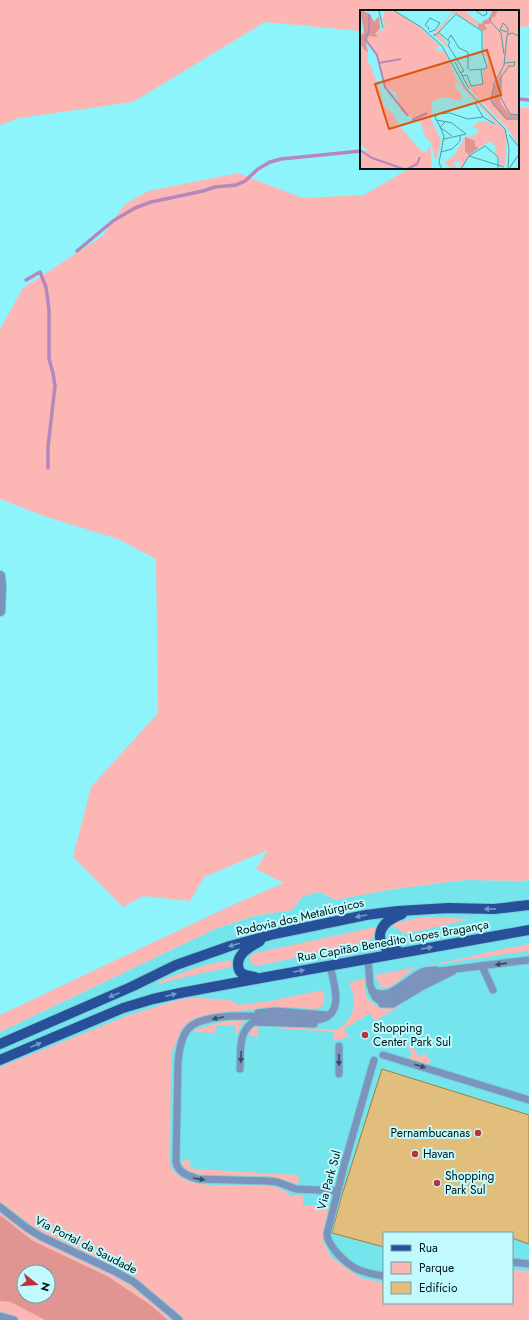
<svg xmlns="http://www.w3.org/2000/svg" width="529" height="1320" font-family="Jost,sans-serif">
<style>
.built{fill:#74e4ed}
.green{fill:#fcb6b3;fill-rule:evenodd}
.forest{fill:#e19592;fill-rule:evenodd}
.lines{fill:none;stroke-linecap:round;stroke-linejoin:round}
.stream{stroke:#b587bc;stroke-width:3.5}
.building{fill:#e2be7d;stroke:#a17e3a}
.service-casing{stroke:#77d0d7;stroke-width:9}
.minor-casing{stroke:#77d0d7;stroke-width:12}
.primary-casing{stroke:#77d0d7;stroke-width:12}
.service{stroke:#7b93bd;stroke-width:7}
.minor{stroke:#7b93bd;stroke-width:10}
.primary{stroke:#284f99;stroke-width:10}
.oneway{fill:#6d9cc6}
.oneway2{fill:#384e62}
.poi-dot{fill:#c0303b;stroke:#c1fafe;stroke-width:1.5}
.labels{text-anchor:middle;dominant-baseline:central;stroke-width:4;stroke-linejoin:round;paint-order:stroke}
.street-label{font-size:12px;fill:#011517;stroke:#c1fafe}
.poi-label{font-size:12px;fill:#011517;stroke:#c1fafe;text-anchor:start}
.inset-river{fill:none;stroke:#b587bc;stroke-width:2}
.inset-road{fill:none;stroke:#569ba0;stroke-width:1}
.view{fill:#dc560d;fill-opacity:0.15;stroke:#dc560d;stroke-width:2}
.inset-edge{fill:none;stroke:#011517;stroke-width:2}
</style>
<rect width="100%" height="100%" fill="#8ef4fb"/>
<!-- built -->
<polygon class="built" points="465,880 519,881 529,880 529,1271 512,1270 512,1233 384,1233 384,1283 362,1279 351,1273 331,1257 323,1241 283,1190 279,1188 263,1185 205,1185 11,1152 0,1117 0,1032 215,929 254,916 292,910 303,896 320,892 335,900 394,889"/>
<!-- green -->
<g class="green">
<polygon points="0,0 529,0 529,26 518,28 518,11 361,11 361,31 265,22 133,102 19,118 0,125"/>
<polygon points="518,108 529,108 529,880 519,881 465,880 394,889 335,900 320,892 303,896 292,910 254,916 215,929 0,1032 0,1015 228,907 284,883 256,869 268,850 204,877 190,901 143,896 123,907 73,857 91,787 158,713 156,559 118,539 44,516 0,499 0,329 23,288 103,236 124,205 148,191 238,173 303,198 364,195 405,171 408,168 518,168"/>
<polygon points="422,917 471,919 405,934 395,927 393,927 394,923"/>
<path d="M375,927C376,936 372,940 365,943L261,965L257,966L250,962V956L255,953Z"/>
<path d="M529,944V951L417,967C406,972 400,983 387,988L381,987L375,975L470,957L483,953Z"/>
<path d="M231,960V967L199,974L157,984L158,982C182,972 205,964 231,960Z"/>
<path d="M365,978C362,1005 377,1010 401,1006L374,1021L370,1013L344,1029L349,1037L333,1041V1032L259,1027L257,1037L250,1036L249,1035C249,1029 254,1026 259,1025L319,1029H337L344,1025L349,1019L354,1008V996L349,983Z"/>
<path d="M322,990C326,997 326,1005 317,1009L279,1007L227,1012L191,1021L183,1027L171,1054L170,1157C170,1161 170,1165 172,1169C174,1173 178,1175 181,1177C211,1196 268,1172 291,1196L303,1195V1205L331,1206L323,1241L331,1257L361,1278L384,1283V1303H512V1270L529,1271V1320H0V1067L129,1015L181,999L194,998L220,999L231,1000L239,1005L270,1001ZM24,1272H48V1296H24Z"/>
<polygon points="247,1019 242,1024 236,1036 235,1036 236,1026 216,1025 215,1033 193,1032 194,1030 228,1020"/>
<polygon points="411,1044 419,1057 425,1053 431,1062 427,1065 406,1059 412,1055 408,1047"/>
<polygon points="183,1160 190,1160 190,1166 195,1169 299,1175 298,1185 278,1178 223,1177 195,1174 187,1170 182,1165"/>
</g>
<!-- forest -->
<path class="forest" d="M0,1215L33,1241L107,1276L149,1304L168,1320H45L11,1302L0,1301ZM24,1272H48V1296H24Z"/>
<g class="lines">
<!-- stream -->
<g class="stream">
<polyline points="518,99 529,100"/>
<polyline points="77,251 113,221 135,208 151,202 203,191 215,187 236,185 245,181 258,169 270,162 281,159 361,151"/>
<polyline points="26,280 40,272 46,287 49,310 49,359 53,373 55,386 48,447 48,468"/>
</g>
</g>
<!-- building -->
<polygon class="building" points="382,1069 529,1115 529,1244 512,1238 512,1233 384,1233 384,1247 332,1233 341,1198"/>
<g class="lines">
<!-- service casing -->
<g class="service-casing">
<g id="service">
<polyline points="368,958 370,985 375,997 380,1001 389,1000 430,975 440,971 529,960"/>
<path d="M330,966C334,984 346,1016 317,1020C288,1019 212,1008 190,1027C181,1035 179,1051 178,1062L176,1161C177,1172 188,1176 198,1179L269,1181L277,1182L296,1189L337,1191"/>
<polyline points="482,966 493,990"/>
<path d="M372,991C388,1002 405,981 420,973C425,970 430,970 436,970"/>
<polyline points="382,1004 393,1004 423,986 453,971"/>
<polyline points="258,1013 275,1011 327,1015"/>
<polyline points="254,1022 314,1024"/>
<polyline points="383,1055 529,1100"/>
<path d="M374,1060L345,1162L327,1234C328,1247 347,1265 359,1270C367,1273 376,1275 384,1276"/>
<path d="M240,1069C241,1050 237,1030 257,1020"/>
<polyline points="339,1074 339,1046"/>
<polyline points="0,1207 27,1228 40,1236 114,1271 134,1282 179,1320"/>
<polyline points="512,1262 529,1264"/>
<polyline points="0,1316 14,1320"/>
</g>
</g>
<!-- minor casing -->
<g class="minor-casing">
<polyline id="minor" points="0,576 1,586 0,611"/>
</g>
<!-- primary casing -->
<g class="primary-casing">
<g id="primary">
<path d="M398,951C380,951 374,934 387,922C392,918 397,916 402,914"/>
<path d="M255,977C251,976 246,976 243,974C236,970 237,959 242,954C246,948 254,945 260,941"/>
<polyline points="0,1044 131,987 176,965 230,946 274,934 366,915 398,911 448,908 494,909 529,905"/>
<polyline points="0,1060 123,1008 153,999 180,993 261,978 529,930"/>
</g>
</g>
<!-- service -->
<use href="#service" class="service"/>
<!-- minor -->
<use href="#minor" class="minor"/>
<!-- primary -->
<use href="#primary" class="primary"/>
</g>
<!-- one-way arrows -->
<defs><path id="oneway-solid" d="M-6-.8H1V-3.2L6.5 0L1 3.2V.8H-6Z"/></defs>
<g class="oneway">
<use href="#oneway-solid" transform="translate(490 909) rotate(179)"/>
<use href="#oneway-solid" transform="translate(361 916) rotate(170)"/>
<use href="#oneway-solid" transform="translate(234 945) rotate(164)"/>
<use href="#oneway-solid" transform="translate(427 948) rotate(-9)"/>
<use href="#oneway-solid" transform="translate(299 971) rotate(-10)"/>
<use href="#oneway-solid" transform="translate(114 995) rotate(157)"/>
<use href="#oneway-solid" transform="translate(171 995) rotate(-14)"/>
<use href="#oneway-solid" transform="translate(36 1045) rotate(-23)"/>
</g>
<g class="oneway2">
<use href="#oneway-solid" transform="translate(501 964) rotate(172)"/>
<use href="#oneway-solid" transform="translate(218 1018) rotate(168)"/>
<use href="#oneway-solid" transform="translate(241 1057) rotate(93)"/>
<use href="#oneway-solid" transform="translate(339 1060) rotate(90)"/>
<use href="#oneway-solid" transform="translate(420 1066) rotate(17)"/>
<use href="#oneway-solid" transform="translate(199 1179) rotate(9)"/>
</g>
<!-- markers -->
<g class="poi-dot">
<circle cx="365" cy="1035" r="4"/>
<circle cx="478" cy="1133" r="4"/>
<circle cx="415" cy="1154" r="4"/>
<circle cx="437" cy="1183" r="4"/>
</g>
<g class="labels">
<!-- street labels -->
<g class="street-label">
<text transform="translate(300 917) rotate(-13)">Rodovia dos Metalúrgicos</text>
<text transform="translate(393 941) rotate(-10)">Rua Capitão Benedito Lopes Bragança</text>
<text transform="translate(329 1180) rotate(-75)">Via Park Sul</text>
<text transform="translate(86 1245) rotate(27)">Via Portal da Saudade</text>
</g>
<!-- poi labels -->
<g class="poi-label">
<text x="373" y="1028">Shopping<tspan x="373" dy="14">Center Park Sul</tspan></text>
<text x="470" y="1133" text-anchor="end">Pernambucanas</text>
<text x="423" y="1154">Havan</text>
<text x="445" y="1176">Shopping<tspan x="445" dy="14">Park Sul</tspan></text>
</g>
</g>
<!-- overview -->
<g transform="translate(360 10)">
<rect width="159" height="159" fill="#8ef4fb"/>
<path d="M24,0L39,3L58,16L80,36L76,38L78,42L84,40L97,70L143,117L147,125L145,155H139V148L134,142L137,138L130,131L119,138L115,136V131L105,127L109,145L101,159L99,157L101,152H93L97,159H92L84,152L94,146L105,127L116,125L119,119L112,117L118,112L125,111L137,115L97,72L94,75L102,85L100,91L85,87L72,91L71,110L81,130L77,148L75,149L71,133L65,126L61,113L41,101L36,83L26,77L18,46L7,31L9,26H14L20,18L23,21L25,14L21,9L24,7ZM89,0H104L119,13L118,17L95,3L92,5L77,23L81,24L90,40L73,24L93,2ZM138,0H159V136L147,118L112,82L104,66L111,77L122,75L123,60L128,55V49L123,43V15ZM0,33L5,41L8,42L7,53L10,54L20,80L24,96L34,105L38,114L62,142L67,141L70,135L72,159H0V144L7,140L0,134Z" fill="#fcb6b3"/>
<path d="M0,0L10,4L14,12L19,6L20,18L15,24L18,27L9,26L6,33L8,42L5,41L0,33V26L4,22ZM133,0H138L135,7L131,8L130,14H124L127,19L123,21L118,17L119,13L122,14L123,11L128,9ZM142,62L139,84L141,94L150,105H159V108L147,109L132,94L134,77ZM105,127L115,131V136L119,138L109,145L105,141Z" fill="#e19592"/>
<path class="inset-river" d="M9,4V21L5,29L17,45L25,77L48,106M19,53L41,49M52,110L67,103M0,140L12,148L44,159M47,159L57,154L60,147"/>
<path class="inset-road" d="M33,0L61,17L82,36L106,79L145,119L149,138L148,159M115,0L123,6L127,4L126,0M19,1L23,18M131,8L130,11L141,23L144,44M68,20L69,18L65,15L70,8L80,13L75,20L69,22M78,22L90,32L88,35L104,61L100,63M147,22L140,20L143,13L148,18V24M73,25H76L96,4L122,21V42L127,57L125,59L109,60M159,26L152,23L147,25L144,55L134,74L131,91L146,109H159M88,30L91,25L99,38L108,42V59M95,52L109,79M144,53L155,52L154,56H148M149,56L141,67V88L150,104L159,105M102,66L107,65L111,76L123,74L121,60M115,93L123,107M77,111L75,108L77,104L90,103L108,109L123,107L135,114M86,111L80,117L92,126M149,125L159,137M81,142L92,139L100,131V126M109,146L144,157M82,159L79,153L84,126L77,110L92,113L106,124L84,129M101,159L109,146L125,136L138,147V159M149,159L159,144"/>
<path class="view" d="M127,40L141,85L29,119L15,74Z"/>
<rect width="159" height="159" class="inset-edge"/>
</g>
<!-- legend -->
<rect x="383" y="1232" width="130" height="72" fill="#c1fafe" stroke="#749ea2"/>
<rect x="391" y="1245" width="20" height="6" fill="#284f99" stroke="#749ea2"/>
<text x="419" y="1252" font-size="12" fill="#011517">Rua</text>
<rect x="391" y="1262" width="20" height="12" fill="#fcb6b3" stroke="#749ea2"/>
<text x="419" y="1272" font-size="12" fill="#011517">Parque</text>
<rect x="391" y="1282" width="20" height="12" fill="#e2be7d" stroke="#749ea2"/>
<text x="419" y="1292" font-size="12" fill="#011517">Edifício</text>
<!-- north arrow -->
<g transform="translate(36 1284) rotate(107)"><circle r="19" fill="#c1fafe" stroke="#749ea2"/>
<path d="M0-3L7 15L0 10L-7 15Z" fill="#c0303b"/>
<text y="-6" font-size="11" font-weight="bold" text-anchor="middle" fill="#011517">N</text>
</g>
</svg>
